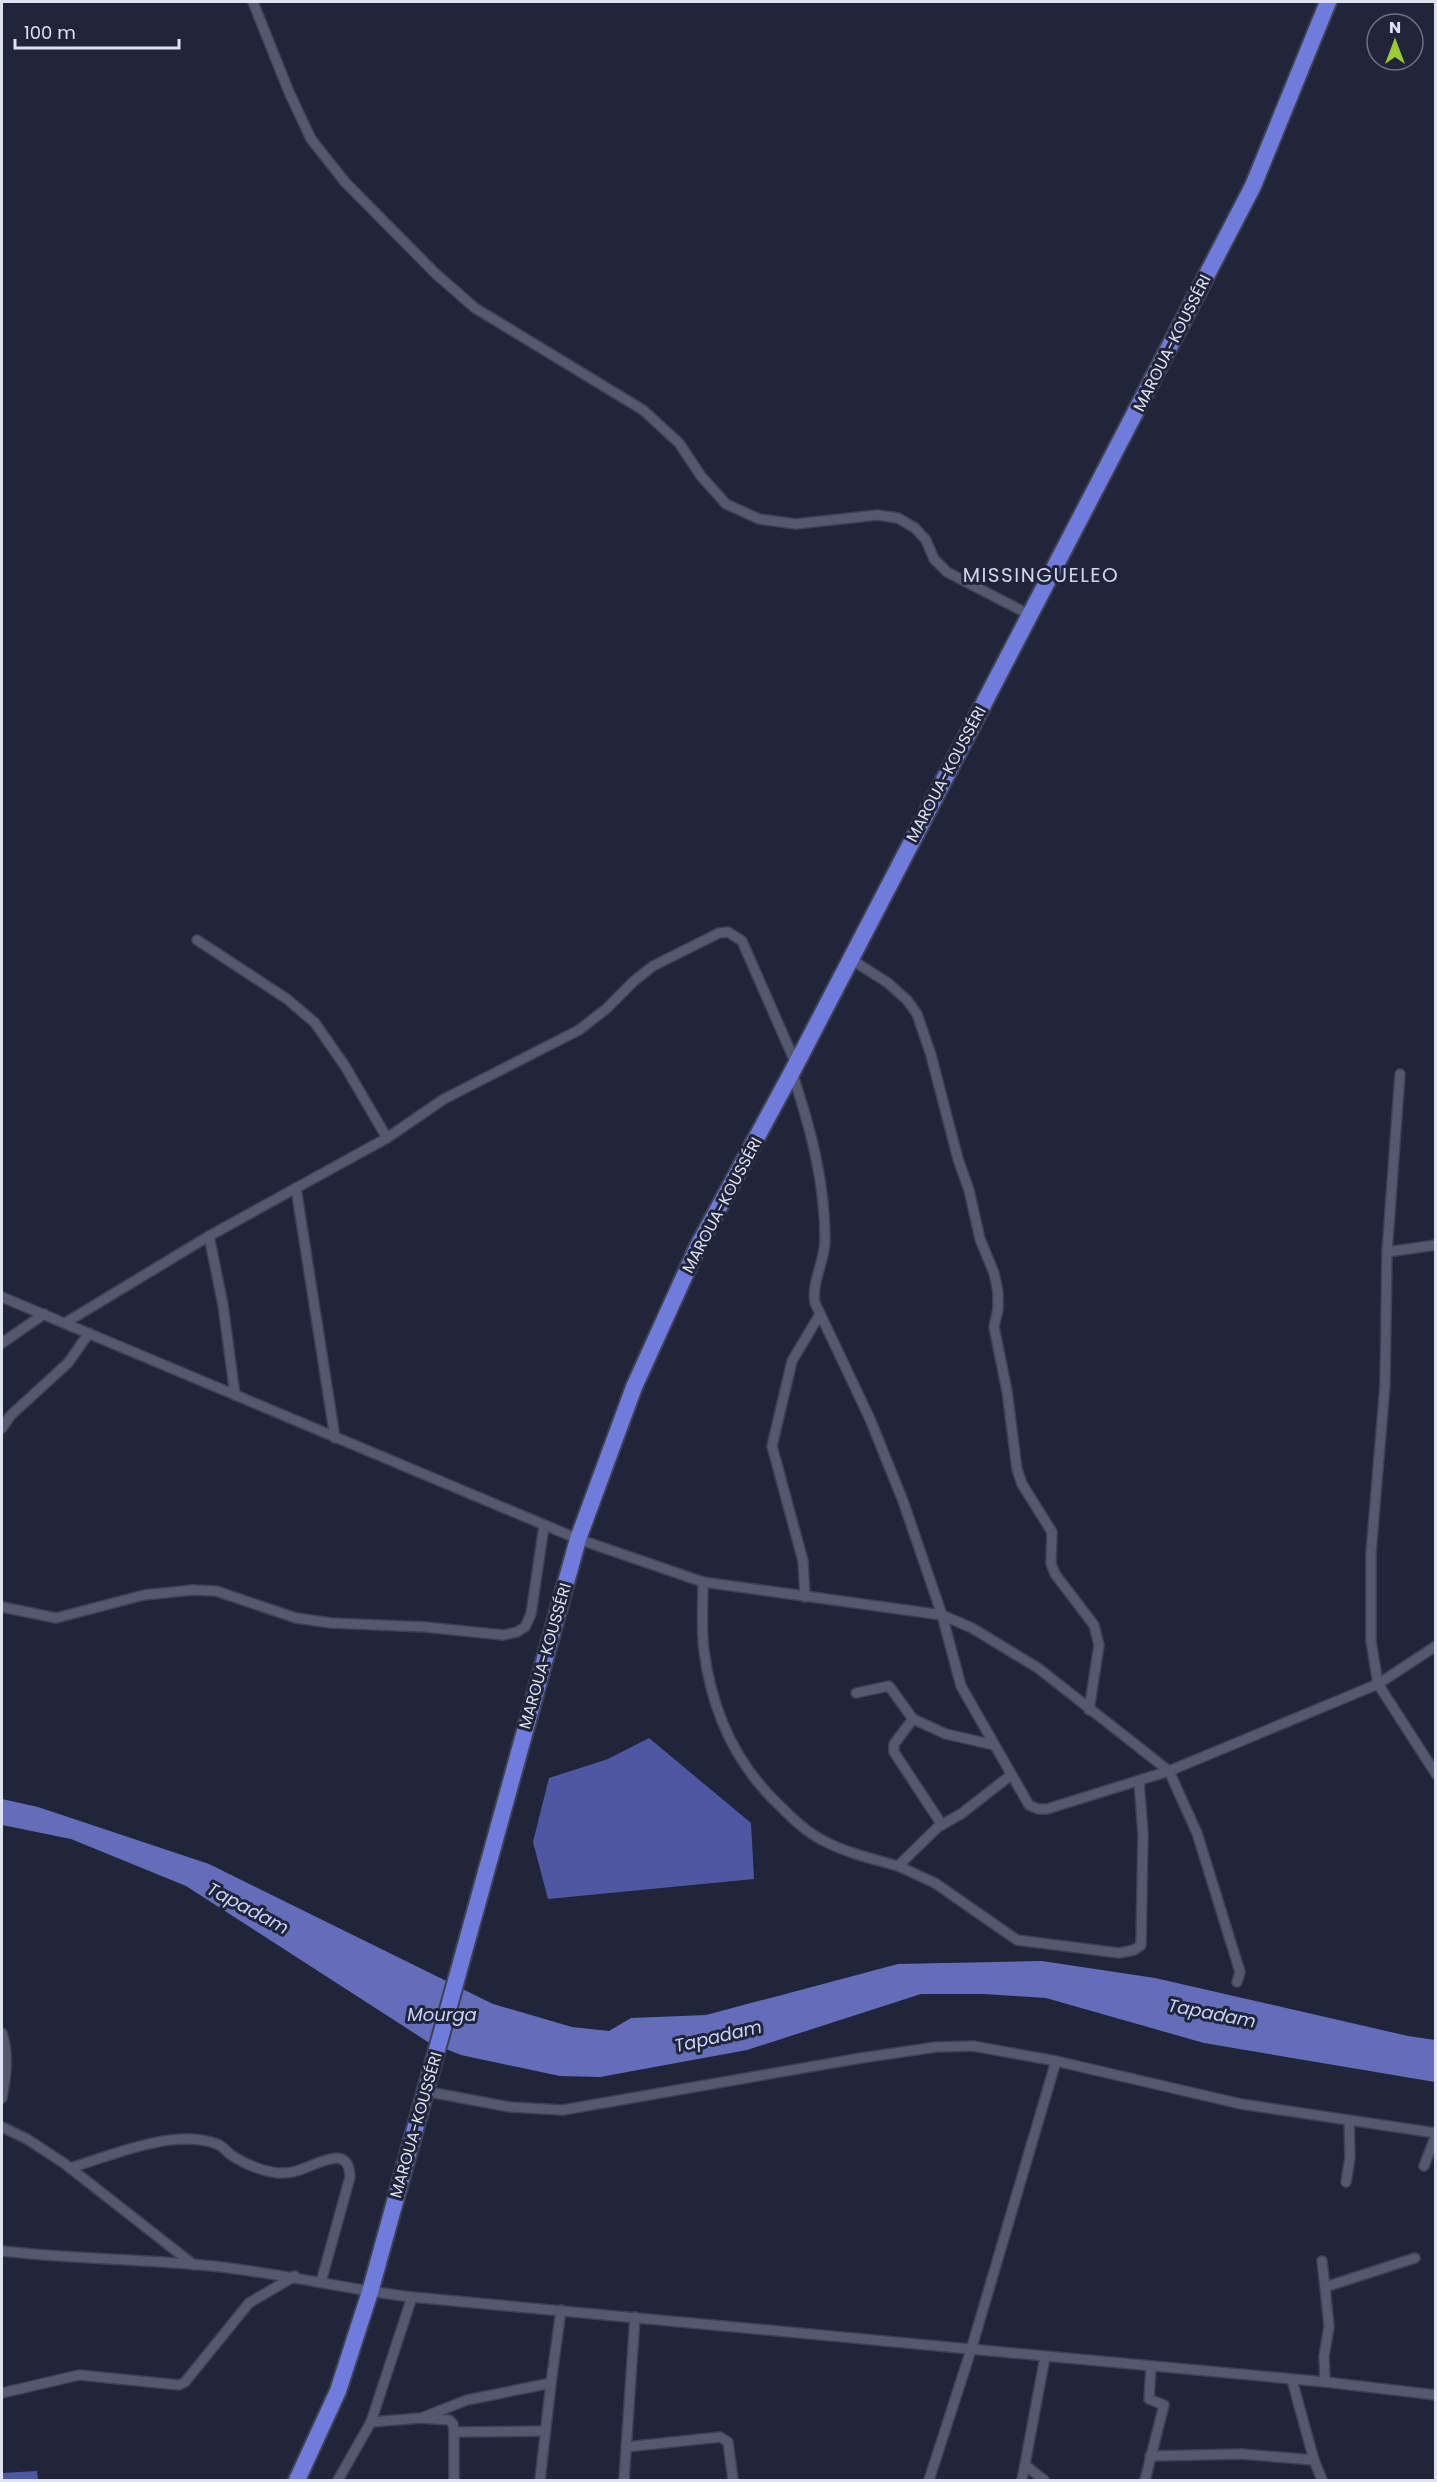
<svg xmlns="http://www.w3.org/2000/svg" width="1437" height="2482" font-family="Poppins,sans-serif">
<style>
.forest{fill:#4e57a1}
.water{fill:#636dba}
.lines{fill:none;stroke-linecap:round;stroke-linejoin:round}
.street-casing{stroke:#3e4152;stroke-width:12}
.highway-casing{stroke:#3e4152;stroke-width:20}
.street{stroke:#545970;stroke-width:9}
.highway{stroke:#6f7cdc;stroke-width:16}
.labels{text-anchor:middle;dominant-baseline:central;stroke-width:6;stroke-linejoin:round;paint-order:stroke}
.street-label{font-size:16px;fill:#dfe2f0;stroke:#212539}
.water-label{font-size:18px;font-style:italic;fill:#c9d2fc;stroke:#212539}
.quarter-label{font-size:20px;letter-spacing:1.5px;fill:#d1d7f2;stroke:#212539}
</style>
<rect width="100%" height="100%" fill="#212539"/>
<!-- forest -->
<g class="forest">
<polygon points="649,1738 751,1823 754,1879 548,1899 533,1842 549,1778 608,1759"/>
<polygon points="37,2471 38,2480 2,2480 2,2473"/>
</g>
<!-- water -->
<polygon class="water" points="2,1799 38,1807 209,1864 493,2004 572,2027 609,2031 631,2018 706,2015 898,1964 1042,1961 1155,1978 1408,2036 1435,2040 1435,2082 1204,2043 1046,1998 984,1994 921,1994 747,2050 600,2077 560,2076 461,2055 428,2042 186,1886 71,1839 2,1825"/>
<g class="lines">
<!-- street casing -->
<g class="street-casing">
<g id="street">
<polyline points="253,2 289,92 311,139 345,182 436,274 475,308 643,410 679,443 701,476 726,504 759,519 796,524 877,515 898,518 915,528 926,540 934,559 947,572 1030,615"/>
<polyline points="197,940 287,999 315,1023 345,1066 387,1138"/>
<polyline points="849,958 888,983 907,1000 917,1014 931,1055 958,1159 969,1190 980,1239 994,1273 998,1292 998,1309 994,1327 1007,1391 1017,1469 1022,1484 1052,1532 1051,1563 1055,1574 1094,1625 1099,1645 1089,1710"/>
<path d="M792,1072C810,1127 825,1181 825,1240C825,1261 811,1283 815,1303L870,1419L903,1501L942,1615L961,1686L1029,1805L1038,1809H1047L1169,1771L1378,1684L1436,1646"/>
<polyline points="1400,1074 1387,1252 1385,1385 1371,1553 1371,1641 1378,1684 1436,1774"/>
<polyline points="296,1188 335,1438"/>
<polyline points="209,1236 223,1305 235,1395"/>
<polyline points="1387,1252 1436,1245"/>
<polyline points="2,1297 578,1539 703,1582 942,1615 972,1628 1038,1668 1169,1771 1197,1833 1240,1972 1237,1982"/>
<polyline points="65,1323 209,1236 387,1138 444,1099 579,1030 606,1009 634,981 653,966 719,933 728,932 742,941 796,1064"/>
<polyline points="2,1343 44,1314"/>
<polyline points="2,1428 11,1415 68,1363 89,1333"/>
<path d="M703,1582C703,1604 701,1628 704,1651C712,1711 734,1762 778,1804C792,1818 806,1832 824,1841C847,1853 873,1859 898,1866"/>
<polyline points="805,1597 803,1561 772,1446 792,1361 820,1314"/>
<polyline points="2,1607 56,1618 144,1595 193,1590 216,1591 296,1618 331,1623 425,1627 503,1635 517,1632 525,1627 531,1614 544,1526"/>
<polyline points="856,1693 889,1686 913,1719 946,1734 994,1745"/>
<polyline points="913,1719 894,1744 894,1752 942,1825"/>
<polyline points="1011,1775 961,1814 938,1827 898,1866 935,1883 1017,1940 1119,1953 1134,1950 1141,1945 1143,1834 1139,1782"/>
<path d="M2,2033C9,2054 6,2076 2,2098"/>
<polyline points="424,2091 510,2107 563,2110 861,2058 936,2047 973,2046 1056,2061 1241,2104 1436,2133"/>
<polyline points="2,2127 27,2139 65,2164 194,2265"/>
<polyline points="1424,2166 1436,2135"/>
<path d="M70,2168C113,2155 173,2128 217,2144C223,2146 227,2152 231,2155C245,2164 261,2171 278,2173C283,2173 291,2173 296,2171C314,2167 349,2141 350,2177L321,2282"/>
<polyline points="1346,2182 1350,2157 1349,2120"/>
<path d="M2,2251C72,2259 142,2259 212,2266C280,2273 345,2289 412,2297L1325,2382L1436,2395"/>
<polyline points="1322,2261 1325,2287"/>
<polyline points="1292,2380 1314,2460 1322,2480"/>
<polyline points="1325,2382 1324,2356 1329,2327 1325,2287 1415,2258"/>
<polyline points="2,2393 79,2375 179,2385 185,2382 249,2303 295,2276"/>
<polyline points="421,2418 467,2400 551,2383"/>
<polyline points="371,2422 421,2418 449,2420 453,2424 454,2432 454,2480"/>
<polyline points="454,2432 545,2431"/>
<polyline points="626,2447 720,2437 728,2442 733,2480"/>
<polyline points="1150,2456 1241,2454 1314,2460"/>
<polyline points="1025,2465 1044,2480"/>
<polyline points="338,2480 371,2422 412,2297"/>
<polyline points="540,2480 551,2383 561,2310"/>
<polyline points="624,2480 635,2317"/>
<polyline points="929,2480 971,2350 1056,2061"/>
<polyline points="1022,2480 1045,2357"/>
<polyline points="1145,2480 1164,2405 1149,2399 1151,2368"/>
</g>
</g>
<!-- highway casing -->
<g class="highway-casing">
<polyline id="highway" points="297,2480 338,2391 370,2292 578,1539 634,1387 698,1246 792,1072 1253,186 1328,2"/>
</g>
<!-- street -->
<use href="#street" class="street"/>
<!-- highway -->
<use href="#highway" class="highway"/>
</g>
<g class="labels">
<!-- street labels -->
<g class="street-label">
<text transform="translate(1172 343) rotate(-63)">MAROUA-KOUSSÉRI</text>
<text transform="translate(946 774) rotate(-62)">MAROUA-KOUSSÉRI</text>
<text transform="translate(722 1205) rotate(-62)">MAROUA-KOUSSÉRI</text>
<text transform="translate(545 1656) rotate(-74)">MAROUA-KOUSSÉRI</text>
<text transform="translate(416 2125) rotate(-74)">MAROUA-KOUSSÉRI</text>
</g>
<!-- water labels -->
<g class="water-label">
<text transform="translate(248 1908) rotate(28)">Tapadam</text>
<text transform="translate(1212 2013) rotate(11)">Tapadam</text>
<text x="442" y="2014">Mourga</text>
<text transform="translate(718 2036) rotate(-13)">Tapadam</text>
</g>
<!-- quarter labels -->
<g class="quarter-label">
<text x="1041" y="575">MISSINGUELEO</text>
</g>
</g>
<!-- border -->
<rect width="1437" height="2482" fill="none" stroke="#dfe2f0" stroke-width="6"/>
<!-- north arrow -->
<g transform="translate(1395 42)"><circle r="28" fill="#212539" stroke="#6d7182" stroke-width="1.5"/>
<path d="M0-4.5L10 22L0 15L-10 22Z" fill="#9bcb33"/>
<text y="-9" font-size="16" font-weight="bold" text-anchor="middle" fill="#dfe2f0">N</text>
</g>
<!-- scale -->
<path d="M15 39v9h164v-9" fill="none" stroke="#dfe2f0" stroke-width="3"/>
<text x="24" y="39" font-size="18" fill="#dfe2f0" stroke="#212539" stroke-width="4.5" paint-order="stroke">100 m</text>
</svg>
